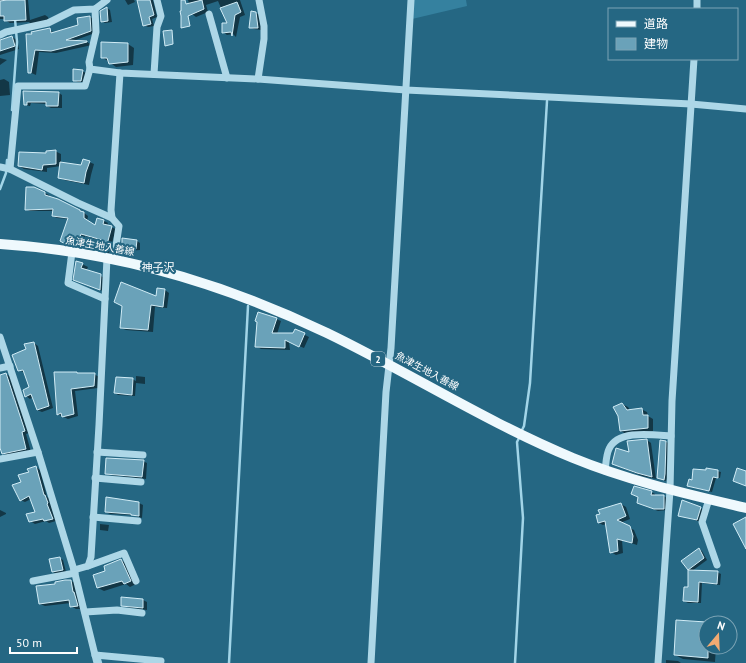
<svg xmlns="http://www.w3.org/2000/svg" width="746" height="663" font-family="'PT Sans','Noto Sans JP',sans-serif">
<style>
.green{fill:#35819f}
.shadow{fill:#0007}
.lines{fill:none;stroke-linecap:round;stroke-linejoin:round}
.stream{stroke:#a2d5e8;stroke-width:2.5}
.building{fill:#6aa2b9;stroke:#d1ecf6}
.minor{stroke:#add7e7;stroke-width:7}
.major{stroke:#eff9fd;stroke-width:10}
.labels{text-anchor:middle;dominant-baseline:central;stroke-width:4;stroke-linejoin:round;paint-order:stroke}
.shield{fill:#256783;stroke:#bed1da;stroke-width:1}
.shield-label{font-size:9px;font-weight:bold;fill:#fff}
.street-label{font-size:10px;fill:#fff;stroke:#256783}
.neighbourhood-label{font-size:11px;fill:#fff;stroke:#256783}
</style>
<rect width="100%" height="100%" fill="#256783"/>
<!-- green -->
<polygon class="green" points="414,0 466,0 467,6 412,19"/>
<!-- shadow -->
<g class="shadow">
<polygon points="0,0 28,0 30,20 45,15 48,17 49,20 31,24 29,22 10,23 5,20 5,19 0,19"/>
<polygon points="125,0 134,0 135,2 128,5"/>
<polygon points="138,0 153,0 157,17 152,19 154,26 148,27 144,25"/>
<polygon points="188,0 240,0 245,15 240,17 236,37 233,34 227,35 223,32 228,24 218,1 206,5 208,12 196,17 192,14"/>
<polygon points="107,8 110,10 112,22 105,23 102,21"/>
<polygon points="256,13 260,15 261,30 254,29 250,27"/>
<polygon points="90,17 94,19 95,33 73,41 87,42 92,45 56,53 39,52 36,75 29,72 33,35 49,29 54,33 80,25 78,19"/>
<polygon points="12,37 17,40 19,49 0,55 0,40"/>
<polygon points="128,44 134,48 133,65 116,67 102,57"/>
<polygon points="0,58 7,60 0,65"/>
<polygon points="82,71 86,73 85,82 78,82 74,80"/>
<polygon points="4,79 9,82 10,95 0,96 0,80"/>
<polygon points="24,92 59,93 62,95 62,108 51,108 47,106 47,104 31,103 30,106 29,106 25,104"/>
<polygon points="55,151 61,154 61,163 81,166 89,162 94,164 91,175 89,185 64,180 59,177 61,166 47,168 47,172 24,169 19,166"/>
<polygon points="34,188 49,195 49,197 84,213 88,216 87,222 96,227 104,221 108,223 107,226 116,229 109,253 101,250 102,241 85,236 81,247 72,245 71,246 65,243 69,219 57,218 53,216 53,211 30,211 26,209"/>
<polygon points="137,241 140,243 140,250 127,251 123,249"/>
<polygon points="82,264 88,267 86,271 106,278 105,292 75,279"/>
<polygon points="165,290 169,293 167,308 155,307 153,332 126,330 121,328"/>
<polygon points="276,319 281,321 277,334 293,334 295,330 309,337 304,348 289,342 290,350 261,349 256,346"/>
<polygon points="34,343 38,346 53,408 42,412 37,410 33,397 30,399 26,396 30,388 25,373 19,370 27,350"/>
<polygon points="77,373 79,374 94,374 99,377 98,388 75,391 78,416 68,419 57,414"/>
<polygon points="6,374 11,377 29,433 26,434 31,452 8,456 3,453 0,443 0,376"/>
<polygon points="136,376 145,377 145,384 136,383 135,396 118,395 115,393 132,379 136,381"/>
<polygon points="622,404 628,407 630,410 641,409 647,412 648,416 653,419 653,431 626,434 621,431"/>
<polygon points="647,440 651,443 656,479 642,476 618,466 630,454"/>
<polygon points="666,442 669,443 668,476 666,481 658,478"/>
<polygon points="143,461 147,463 146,479 109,475 106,473"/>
<polygon points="36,467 40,470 47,497 49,498 56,521 49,523 46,521 35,524 30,521 37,513 31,499 25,502 20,500 22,483"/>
<polygon points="707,469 721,472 720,478 716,478 712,492 691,487 693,481 707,471"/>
<polygon points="651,492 655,494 655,496 663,496 667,498 667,510 658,511 641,504 639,497"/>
<polygon points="107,499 139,503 143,505 142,518 133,515 110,514 106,512"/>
<polygon points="683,502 705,510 701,522 679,515"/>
<polygon points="621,504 626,507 630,519 620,523 634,530 638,540 637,545 622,540 623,553 616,555 611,552 606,524 603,525 599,523"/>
<polygon points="0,510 6,513 6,514 0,517"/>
<polygon points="100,524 109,525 108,531 100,530"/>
<polygon points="699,549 702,551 707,560 692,571 717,572 721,574 720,585 702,583 701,603 688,603 684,601 689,588 689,570 682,561"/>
<polygon points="59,558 63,560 66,572 57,574 53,572"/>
<polygon points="121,560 127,564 136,584 130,587 126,584 104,591 98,588 107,572"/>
<polygon points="71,581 76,583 82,609 76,609 71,606 71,603 45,606 40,604 56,585"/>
<polygon points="122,598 143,600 147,602 147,610 126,607 122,605"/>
<polygon points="677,621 709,623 706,623 706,647 716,647 715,662 683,659 675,655"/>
<polygon points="666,660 678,661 681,663 666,663"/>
</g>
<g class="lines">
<!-- stream -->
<g class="stream">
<polyline points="12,110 17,42 15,19"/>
<polyline points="0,189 6,173 7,160"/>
<polyline points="521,432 524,426 530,383 547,101"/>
<polyline points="99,656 101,663"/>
<polyline points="229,663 248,306"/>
<polyline points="515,663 523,518 517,442 520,436"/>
</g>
</g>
<!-- building -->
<g class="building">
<polygon points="7,0 25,0 26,20 4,21 4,16 0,16 0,1"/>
<polygon points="137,0 150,0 154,15 149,17 151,24 143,26"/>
<polygon points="181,0 185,0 186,4 202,0 204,9 188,16 190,26 181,28 181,16 180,11 181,11"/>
<polygon points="237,2 241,12 235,15 232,36 231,32 222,33 222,23 227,23 220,8"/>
<polygon points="107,7 108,21 101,22 100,11"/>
<polygon points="251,11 256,12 258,28 249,28"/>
<polygon points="90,16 91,31 66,40 87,41 87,42 51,51 35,50 31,73 28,73 26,34 32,34 31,32 50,28 51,33 78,25 77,18"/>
<polygon points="172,30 173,44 165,46 163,31"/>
<polygon points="12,36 15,46 0,51 0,40"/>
<polygon points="101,42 128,43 128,62 109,64 107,58 101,58"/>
<polygon points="73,69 83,70 81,81 73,81"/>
<polygon points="23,91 59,92 58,106 46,106 46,102 27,102 27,105 24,105"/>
<polygon points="56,150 56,164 43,165 42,170 18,166 19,152 46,153 46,151"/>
<polygon points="83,159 90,161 86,172 84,183 58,178 60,162 81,165"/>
<polygon points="26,187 34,187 45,192 45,195 58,199 80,210 80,211 84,212 84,218 95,225 97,218 104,220 103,224 112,226 105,252 99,250 102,240 81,234 77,246 68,243 67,245 60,241 68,218 52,216 53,209 25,210"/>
<polygon points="122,238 137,240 136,249 122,249"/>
<polygon points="76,261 83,263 81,268 101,274 100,290 73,280"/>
<polygon points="121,282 156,296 157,288 165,289 163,307 151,305 148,330 120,328 122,306 114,302"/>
<polygon points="258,312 277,318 272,333 293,333 295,329 305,333 299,347 285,340 285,348 255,347 257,322 255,321"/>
<polygon points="34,342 49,406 37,410 31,394 25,397 23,390 29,387 23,370 18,371 12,355 26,349 24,344"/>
<polygon points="54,372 77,372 77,373 95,373 94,386 71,389 74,414 62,417 61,413 57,415"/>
<polygon points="6,373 25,431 22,432 26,449 2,454 0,448 0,375"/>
<polygon points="116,377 133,378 132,395 114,393"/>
<polygon points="622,403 627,410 642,408 643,415 648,415 648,428 620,431 618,416 613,407"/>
<polygon points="647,439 652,477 637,473 612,464 616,448 629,452 627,441"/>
<polygon points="660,440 666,441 665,474 664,480 657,478"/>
<polygon points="106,458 144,460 142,477 105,474"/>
<polygon points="36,466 44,495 45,495 48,503 47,504 53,519 44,521 43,519 29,522 26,514 35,512 29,496 20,501 12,485 21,482 18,475 29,472 27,469"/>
<polygon points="706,468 718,470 718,478 713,477 709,491 687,486 689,479 692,480 693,469 706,470"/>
<polygon points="737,468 746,471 746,486 733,481"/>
<polygon points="634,486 652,491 651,495 664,495 664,509 654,509 637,503 638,497 631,494"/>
<polygon points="106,497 139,502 139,516 131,515 131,514 105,512"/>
<polygon points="682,500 701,507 697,520 678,516"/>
<polygon points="621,503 626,516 617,520 630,526 633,536 632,543 617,539 618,551 610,553 605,521 598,523 596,515 600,514 598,510"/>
<polygon points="746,517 746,549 733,524"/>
<polygon points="699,548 704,558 688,570 681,561"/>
<polygon points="60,557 63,570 52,572 49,559"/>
<polygon points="121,559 131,581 124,584 122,581 97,588 93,575 105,571 104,566"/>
<polygon points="688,570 718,571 717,584 699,582 698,602 683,601 684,587 688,587"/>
<polygon points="65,580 71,580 73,592 74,592 78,606 70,607 69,600 39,604 36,586 55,584 55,582"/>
<polygon points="121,597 143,599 143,608 121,606"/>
<polygon points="676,620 706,622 706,647 708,647 708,658 674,655"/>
</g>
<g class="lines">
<!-- minor -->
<g class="minor">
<polyline points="95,9 96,32 89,62 90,69 120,73 258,79 406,90 691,104 746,109"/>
<polyline points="697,9 697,0"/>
<polyline points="209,14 227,78"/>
<polyline points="0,35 6,32 48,23 74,10 95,9 107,0"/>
<polyline points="154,74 157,27 161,16 157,0"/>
<polyline points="258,79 264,39 264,26 259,0"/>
<polyline points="0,167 10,169 78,203 112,218"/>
<polyline points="10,169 18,86 85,86 90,69"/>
<polyline points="72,252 68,283 105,299"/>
<polyline points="114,259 119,226 112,218 111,210 120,73"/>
<polyline points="0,337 38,452 74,570 97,663"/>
<polyline points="0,368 10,366"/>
<polyline points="97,452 143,455"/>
<polyline points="0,459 38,452"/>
<path d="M605,471C606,464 606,455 609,449C618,429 654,435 671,436"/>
<polyline points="95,478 141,482"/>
<polyline points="709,499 702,522 717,565"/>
<polyline points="93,517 138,521"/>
<polyline points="88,566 124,553 136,581"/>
<polyline points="74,570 88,566 91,557 99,425 107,258"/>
<polyline points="33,581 75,573"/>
<polyline points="85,612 117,610 142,613"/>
<polyline points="95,655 161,661"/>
<polyline points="371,663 386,392 391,348 411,0"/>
<polyline points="658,663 670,490 672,401 694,59"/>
</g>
<!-- major -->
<path class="major" d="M0,244C113,251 225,284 327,333C410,373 488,423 573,458C629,481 687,494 746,508"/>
</g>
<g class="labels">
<!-- shield labels -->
<rect class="shield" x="371" y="352" width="14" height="14" rx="3"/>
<g class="shield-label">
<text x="378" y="359">2</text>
</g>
<!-- street labels -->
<g class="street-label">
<text transform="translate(100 246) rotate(10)">魚津生地入善線</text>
<text transform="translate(427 371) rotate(28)">魚津生地入善線</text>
</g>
<!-- neighbourhood labels -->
<g class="neighbourhood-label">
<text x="158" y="267">神子沢</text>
</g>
</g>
<!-- legend -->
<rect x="608" y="8" width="130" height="52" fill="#256783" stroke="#7ca4b5"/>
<rect x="616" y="21" width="20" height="6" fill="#eff9fd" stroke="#7ca4b5"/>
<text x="644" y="28" font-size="12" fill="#ffffff">道路</text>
<rect x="616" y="38" width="20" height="12" fill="#6aa2b9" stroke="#7ca4b5"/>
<text x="644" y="48" font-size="12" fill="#ffffff">建物</text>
<!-- north arrow -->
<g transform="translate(718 635) rotate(19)"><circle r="19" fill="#256783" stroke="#7ca4b5"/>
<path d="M0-3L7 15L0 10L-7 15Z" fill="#f1aa72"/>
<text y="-6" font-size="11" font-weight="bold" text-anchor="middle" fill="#ffffff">N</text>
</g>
<!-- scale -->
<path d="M10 647v6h67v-6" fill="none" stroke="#ffffff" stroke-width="2"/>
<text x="16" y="647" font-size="12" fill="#ffffff" stroke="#256783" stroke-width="3" paint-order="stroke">50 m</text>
</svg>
